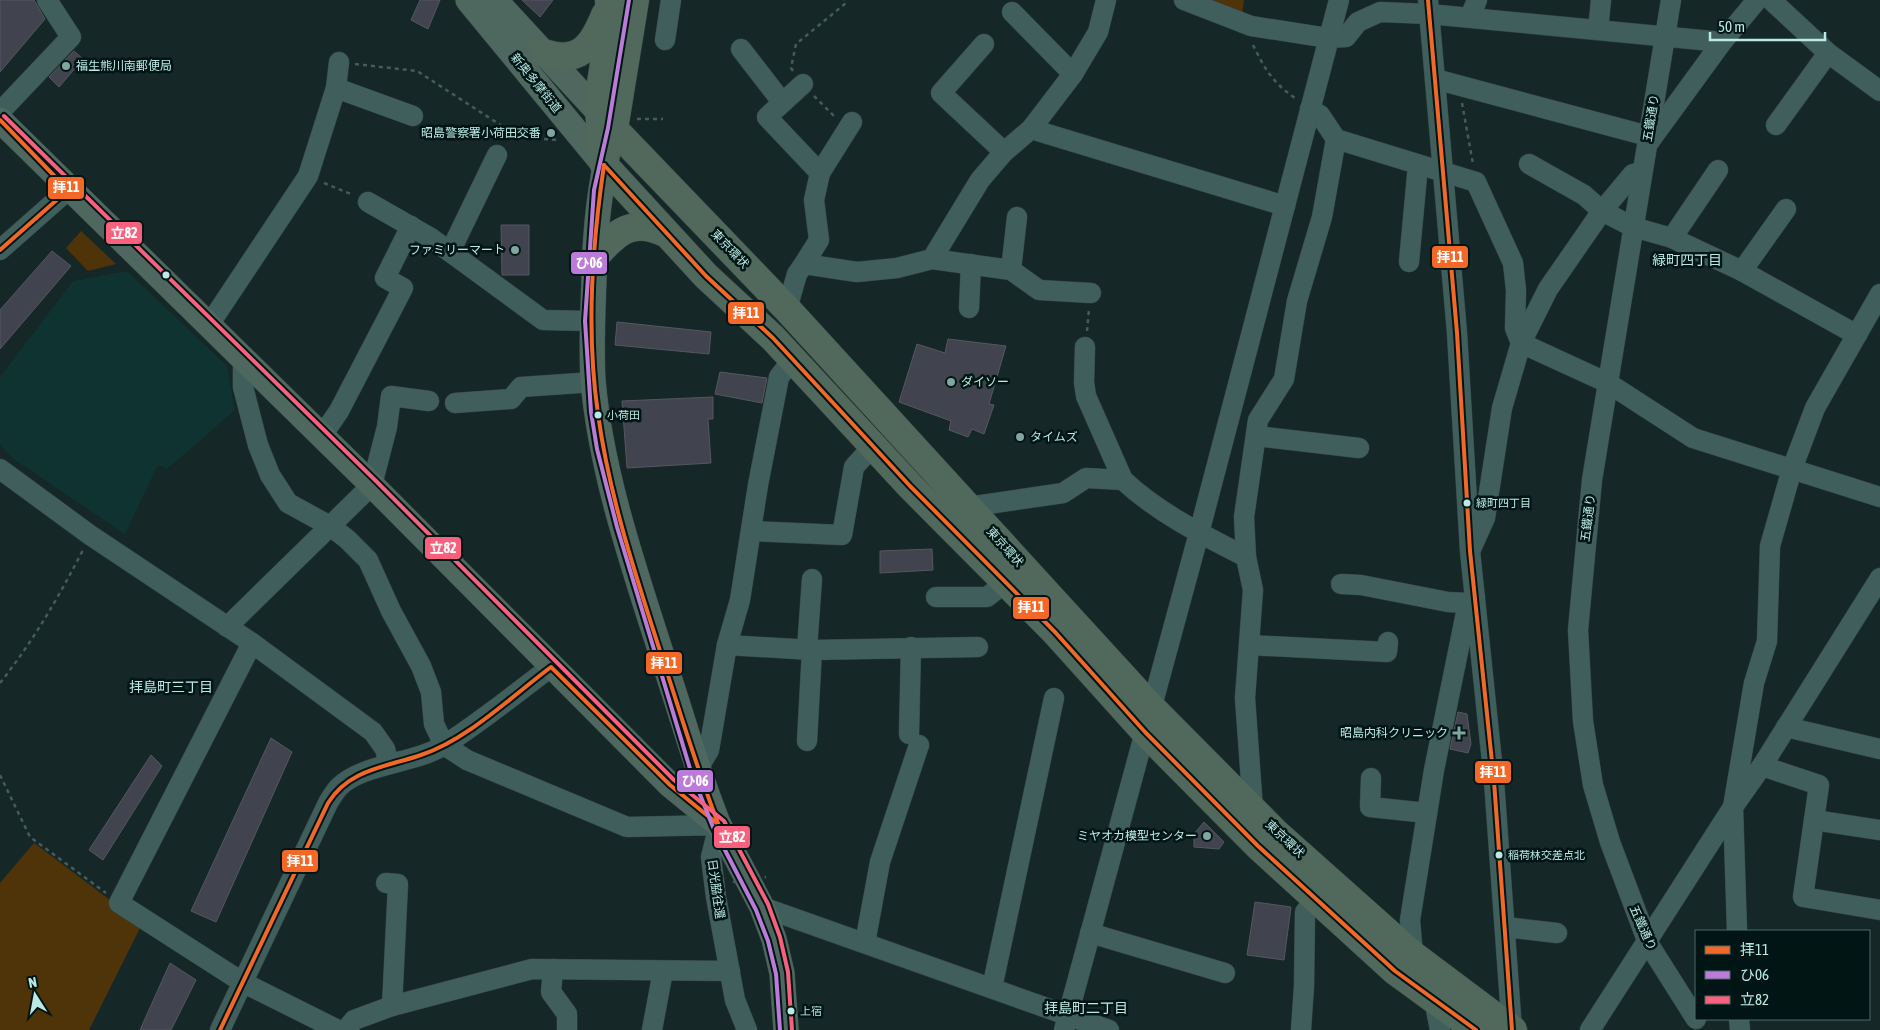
<svg xmlns="http://www.w3.org/2000/svg" width="1880" height="1030" font-family="'Asap Condensed','Noto Sans JP',sans-serif">
<style>
.built{fill:#0f3330}
.green{fill:#503409}
.building{fill:#41444e;stroke:#555762}
.lines{fill:none;stroke-linecap:round;stroke-linejoin:round}
.minor-casing{stroke:#324442;stroke-width:21}
.major-casing{stroke:#324442;stroke-width:26}
.highway-casing{stroke:#324442;stroke-width:29}
.path{stroke:#455c5a;stroke-width:2.5;stroke-dasharray:4 4;stroke-linecap:butt}
.minor{stroke:#405e5c;stroke-width:20}
.major{stroke:#4f685f;stroke-width:25}
.highway{stroke:#51685c;stroke-width:28}
.path-bridge{stroke:#455c5a;stroke-width:2.5;stroke-dasharray:4 4;stroke-linecap:butt}
.bus-1-casing{stroke:#011614;stroke-width:8}
.bus-2-casing{stroke:#011614;stroke-width:8}
.bus-3-casing{stroke:#011614;stroke-width:8}
.bus-1{stroke:#f36827;stroke-width:4}
.bus-2{stroke:#bd7bd9;stroke-width:4}
.bus-3{stroke:#f8607d;stroke-width:4}
.poi-dot{fill:#80a6a2;stroke:#011614;stroke-width:2}
.bus-dot{fill:#baeae5;stroke:#011614;stroke-width:2}
.labels{text-anchor:middle;dominant-baseline:central;stroke-width:5;stroke-linejoin:round;paint-order:stroke}
.bus-label{font-size:11px;fill:#baeae5;stroke:#011614;text-anchor:start}
.poi-label{font-size:12px;fill:#baeae5;stroke:#011614;text-anchor:end}
.street-label{font-size:12px;fill:#baeae5;stroke:#011614}
.neighbourhood-label{font-size:14px;fill:#baeae5;stroke:#011614}
.line-badge{stroke:#011614;stroke-width:2}
.badge-label{font-size:14px;text-anchor:middle;font-weight:bold;fill:#fff}
</style>
<rect width="100%" height="100%" fill="#152726"/>
<!-- built -->
<polygon class="built" points="127,271 227,366 235,410 167,469 158,465 125,534 12,458 0,444 0,377 73,281"/>
<!-- green -->
<g class="green">
<polygon points="1196,0 1244,0 1242,15"/>
<polygon points="81,231 116,264 88,271 66,248"/>
<polygon points="34,843 142,924 89,1030 0,1030 0,883"/>
</g>
<!-- building -->
<g class="building">
<polygon points="0,0 34,0 45,19 0,72"/>
<polygon points="420,0 440,0 428,29 411,20"/>
<polygon points="522,0 553,0 540,17"/>
<polygon points="74,51 83,59 59,87 49,77"/>
<polygon points="501,225 529,225 529,275 502,275"/>
<polygon points="52,251 71,266 0,349 0,310"/>
<polygon points="617,322 711,332 709,354 615,345"/>
<polygon points="948,339 1006,346 989,404 994,405 984,434 972,429 968,437 949,430 951,421 899,402 917,344 945,353"/>
<polygon points="720,372 767,378 762,403 715,394"/>
<polygon points="713,397 713,419 708,419 711,463 627,468 622,401"/>
<polygon points="932,549 933,570 880,573 880,551"/>
<polygon points="1458,712 1467,714 1471,744 1468,753 1450,749"/>
<polygon points="271,738 292,752 216,922 191,911"/>
<polygon points="151,755 162,766 103,860 89,850"/>
<polygon points="1204,822 1224,842 1219,849 1194,847 1194,834"/>
<polygon points="1255,902 1291,907 1284,960 1247,955"/>
<polygon points="170,963 196,980 171,1030 140,1030"/>
</g>
<g class="lines">
<!-- minor casing -->
<g class="minor-casing">
<g id="minor">
<polyline points="1184,0 1251,26 1328,38 1346,37 1358,22 1380,12 1429,14 1722,42"/>
<polyline points="1428,0 1457,333 1470,551 1494,781 1512,1030"/>
<polyline points="1671,0 1592,480 1578,630 1583,721 1593,785 1610,842 1648,943 1696,1019"/>
<polyline points="1771,0 1828,53 1880,91"/>
<polyline points="1012,12 1073,74"/>
<polyline points="1470,17 1477,0"/>
<polyline points="1598,30 1601,0"/>
<polyline points="665,40 671,0"/>
<polyline points="984,44 941,93 1004,152"/>
<polyline points="741,49 782,102"/>
<polyline points="1435,79 1648,136"/>
<polyline points="803,84 767,117 820,173"/>
<polyline points="336,88 413,116"/>
<polyline points="1310,109 1320,115 1336,139 1476,182 1513,263 1516,290 1515,328 1521,343 1608,383 1693,438 1880,497"/>
<polyline points="0,112 71,37 47,0"/>
<polyline points="1776,125 1828,53"/>
<polyline points="1031,129 1285,206"/>
<polyline points="1649,142 1722,42 1757,0"/>
<polyline points="1529,164 1584,195 1602,211 1633,227 1672,238 1742,271 1857,335"/>
<polyline points="368,202 431,238 543,320 591,321"/>
<polyline points="1672,238 1718,170"/>
<polyline points="0,250 68,190"/>
<polyline points="450,252 497,155"/>
<polyline points="932,259 1011,270 1039,290 1091,293"/>
<polyline points="1409,262 1418,165"/>
<polyline points="804,264 819,240 814,200 820,173 852,122"/>
<polyline points="1011,270 1017,217"/>
<polyline points="1742,271 1786,209"/>
<polyline points="969,308 971,264"/>
<polyline points="787,309 797,274 804,264 857,272 897,268 932,259 980,180 1004,152 1031,129 1073,74 1098,32 1106,0"/>
<polyline points="209,325 308,176 336,88 339,62"/>
<polyline points="243,358 243,387 258,445 270,475 288,503 330,526 347,539 368,560 391,611 421,666 431,692 434,724 444,745 467,760 627,827 719,825 711,857 716,897 735,1000 747,1030"/>
<polyline points="455,403 511,399 521,387 594,382"/>
<polyline points="1256,436 1359,448"/>
<polyline points="321,437 339,411 403,288 385,278 411,226"/>
<polyline points="0,469 90,535 252,643 373,732 385,749 389,764"/>
<path d="M1123,480C1158,513 1203,535 1246,557"/>
<polyline points="968,507 1063,493 1086,478 1123,480 1086,396 1084,382 1085,347"/>
<polyline points="752,531 842,535 854,467 873,446"/>
<polyline points="1471,549 1485,518 1502,408 1521,343 1548,289 1602,211 1633,174 1642,172"/>
<polyline points="1341,584 1361,585 1448,602 1468,603 1475,597"/>
<polyline points="936,597 987,597 1006,582"/>
<polyline points="227,627 372,485 387,427 391,396 429,401"/>
<polyline points="252,643 119,903 242,982 338,1030"/>
<polyline points="727,645 812,650 978,647"/>
<polyline points="1249,645 1387,652 1388,642"/>
<polyline points="807,649 812,579"/>
<polyline points="1786,727 1880,749"/>
<polyline points="909,734 911,647"/>
<polyline points="807,741 812,650"/>
<polyline points="1762,766 1819,785 1803,897 1880,910"/>
<polyline points="697,770 709,750 727,645 740,600 758,485 779,377 793,359"/>
<polyline points="1371,778 1370,807 1427,813"/>
<polyline points="1253,809 1245,698 1253,590 1246,557 1244,517 1258,420 1284,379 1297,301 1322,217 1336,139"/>
<polyline points="1814,820 1880,830"/>
<polyline points="386,883 398,884 392,1006"/>
<polyline points="762,907 1109,1030"/>
<polyline points="1505,927 1557,933"/>
<polyline points="1737,931 1733,807 1754,683 1767,641 1770,546 1792,469 1815,408 1880,294"/>
<polyline points="1090,933 1225,973"/>
<polyline points="865,943 880,862 919,745"/>
<polyline points="1413,955 1410,920 1434,770 1468,603"/>
<polyline points="553,969 551,992 567,1014 567,1030"/>
<polyline points="992,988 1054,698"/>
<polyline points="1434,999 1440,1030"/>
<polyline points="1739,1019 1740,1030"/>
<path d="M220,1030L328,803C331,798 335,791 339,787C363,763 416,764 446,744C482,721 516,693 551,667"/>
<polyline points="346,1030 354,1020 392,1006 532,969 730,971"/>
<polyline points="652,1030 663,971"/>
<polyline points="1064,1030 1199,533 1339,0"/>
<polyline points="1301,1030 1304,986 1305,912 1316,899"/>
<polyline points="1590,1030 1733,807 1762,766 1880,578"/>
</g>
</g>
<!-- major casing -->
<g class="major-casing">
<g id="major">
<polyline points="468,0 604,165"/>
<path d="M495,0L614,129C600,178 595,227 594,278C593,312 591,345 593,380C601,475 636,574 665,665C683,718 697,771 718,823"/>
<polyline points="0,120 372,485 670,785 719,825 762,907 774,939 782,973 786,1030"/>
</g>
</g>
<!-- highway casing -->
<g class="highway-casing">
<g id="highway">
<polyline points="609,0 610,26 600,89 599,111 604,165 706,276 773,338 910,486 1055,632 1145,732 1258,846 1395,971 1476,1030"/>
<polyline points="635,0 614,129 787,309 1151,707 1276,833 1413,955 1513,1030"/>
<path d="M544,53C580,65 593,45 605,15"/>
<path d="M594,258C617,231 633,217 667,234"/>
</g>
</g>
<!-- path -->
<g class="path">
<path d="M1253,45C1265,69 1272,82 1295,98"/>
<polyline points="355,64 417,71 502,126 532,138 558,140"/>
<polyline points="793,71 791,68 796,44 846,3 844,0"/>
<polyline points="814,96 835,117"/>
<polyline points="1462,103 1473,164"/>
<polyline points="637,119 663,119"/>
<polyline points="324,183 353,195"/>
<polyline points="1087,331 1089,309"/>
<path d="M0,683C34,640 58,598 83,550"/>
<polyline points="0,775 30,837 106,893"/>
</g>
<!-- minor -->
<use href="#minor" class="minor"/>
<!-- major -->
<use href="#major" class="major"/>
<!-- highway -->
<use href="#highway" class="highway"/>
<!-- path-bridge -->
<polyline class="path-bridge" points="733,882 766,877"/>
<!-- bus-1 casing -->
<g class="bus-1-casing">
<g id="bus-1">
<polyline points="1428,0 1457,333 1470,551 1494,781 1512,1030"/>
<polyline points="0,120 68,190 0,250"/>
<polyline points="604,165 706,276 773,338 910,486 1055,632 1145,732 1258,846 1395,971 1476,1030"/>
<path d="M604,165C592,247 586,331 598,414C609,495 635,573 660,651C679,708 696,767 718,823"/>
<path d="M220,1030L328,803C349,769 386,767 421,755C467,740 512,696 551,667L670,785L719,825"/>
</g>
</g>
<!-- bus-2 casing -->
<g class="bus-2-casing">
<polyline id="bus-2" points="629,0 608,128 594,190 585,321 591,412 597,449 617,527 691,772 713,827 756,910 768,941 776,974 780,1030"/>
</g>
<!-- bus-3 casing -->
<g class="bus-3-casing">
<polyline id="bus-3" points="4,116 376,481 674,780 724,821 768,904 780,937 788,972 792,1030"/>
</g>
<!-- bus-1 -->
<use href="#bus-1" class="bus-1"/>
<!-- bus-2 -->
<use href="#bus-2" class="bus-2"/>
<!-- bus-3 -->
<use href="#bus-3" class="bus-3"/>
</g>
<!-- markers -->
<g class="poi-dot">
<circle cx="66" cy="66" r="5"/>
<circle cx="551" cy="133" r="5"/>
<circle cx="515" cy="250" r="5"/>
<circle cx="951" cy="382" r="5"/>
<circle cx="1020" cy="437" r="5"/>
<path d="M1456.5 725.5h5v5h5v5h-5v5h-5v-5h-5v-5h5z"/>
<circle cx="1207" cy="836" r="5"/>
</g>
<g class="bus-dot">
<circle cx="166" cy="275" r="4.5"/>
<circle cx="598" cy="415" r="4.5"/>
<circle cx="1467" cy="503" r="4.5"/>
<circle cx="1499" cy="855" r="4.5"/>
<circle cx="791" cy="1011" r="4.5"/>
</g>
<g class="labels">
<!-- bus labels -->
<g class="bus-label">
<text x="607" y="415">小荷田</text>
<text x="1476" y="503">緑町四丁目</text>
<text x="1508" y="855">稲荷林交差点北</text>
<text x="800" y="1011">上宿</text>
</g>
<!-- poi labels -->
<g class="poi-label">
<text x="76" y="66" text-anchor="start">福生熊川南郵便局</text>
<text x="541" y="133">昭島警察署小荷田交番</text>
<text x="505" y="250">ファミリーマート</text>
<text x="961" y="382" text-anchor="start">ダイソー</text>
<text x="1030" y="437" text-anchor="start">タイムズ</text>
<text x="1448" y="733">昭島内科クリニック</text>
<text x="1197" y="836">ミヤオカ模型センター</text>
</g>
<!-- street labels -->
<g class="street-label">
<text transform="translate(536 83) rotate(51)">新奥多摩街道</text>
<text transform="translate(1651 118) rotate(-81)">五鐵通り</text>
<text transform="translate(730 249) rotate(46)">東京環状</text>
<text transform="translate(1588 518) rotate(-83)">五鐵通り</text>
<text transform="translate(1005 547) rotate(48)">東京環状</text>
<text transform="translate(1285 839) rotate(43)">東京環状</text>
<text transform="translate(716 889) rotate(82)">日光脇往還</text>
<text transform="translate(1643 928) rotate(66)">五鐵通り</text>
</g>
<!-- neighbourhood labels -->
<g class="neighbourhood-label">
<text x="1687" y="260">緑町四丁目</text>
<text x="171" y="687">拝島町三丁目</text>
<text x="1086" y="1008">拝島町二丁目</text>
</g>
</g>
<g class="line-badge">
<rect x="47" y="176" width="38" height="24" rx="5" fill="#f36827"/>
<rect x="105" y="221" width="38" height="24" rx="5" fill="#f8607d"/>
<rect x="1431" y="245" width="38" height="24" rx="5" fill="#f36827"/>
<rect x="570" y="251" width="38" height="24" rx="5" fill="#bd7bd9"/>
<rect x="727" y="301" width="38" height="24" rx="5" fill="#f36827"/>
<rect x="424" y="536" width="38" height="24" rx="5" fill="#f8607d"/>
<rect x="1012" y="596" width="38" height="24" rx="5" fill="#f36827"/>
<rect x="645" y="651" width="38" height="24" rx="5" fill="#f36827"/>
<rect x="1474" y="760" width="38" height="24" rx="5" fill="#f36827"/>
<rect x="676" y="769" width="38" height="24" rx="5" fill="#bd7bd9"/>
<rect x="713" y="825" width="38" height="24" rx="5" fill="#f8607d"/>
<rect x="281" y="849" width="38" height="24" rx="5" fill="#f36827"/>
</g>
<g class="badge-label">
<text x="66" y="192">拝11</text>
<text x="124" y="238">立82</text>
<text x="1450" y="262">拝11</text>
<text x="589" y="268">ひ06</text>
<text x="746" y="318">拝11</text>
<text x="443" y="553">立82</text>
<text x="1031" y="612">拝11</text>
<text x="664" y="668">拝11</text>
<text x="1493" y="777">拝11</text>
<text x="695" y="786">ひ06</text>
<text x="732" y="842">立82</text>
<text x="300" y="866">拝11</text>
</g>
<!-- legend -->
<rect x="1695" y="930" width="175" height="90" fill="#011614" stroke="#4b6b68"/>
<rect x="1705" y="946" width="25" height="8" fill="#f36827" stroke="#4b6b68"/>
<text x="1740" y="955" font-size="15" fill="#baeae5">拝11</text>
<rect x="1705" y="971" width="25" height="8" fill="#bd7bd9" stroke="#4b6b68"/>
<text x="1740" y="980" font-size="15" fill="#baeae5">ひ06</text>
<rect x="1705" y="996" width="25" height="8" fill="#f8607d" stroke="#4b6b68"/>
<text x="1740" y="1005" font-size="15" fill="#baeae5">立82</text>
<!-- north arrow -->
<g transform="translate(35 995) rotate(349)" stroke="#011614" stroke-width="4" paint-order="stroke">
<path d="M0-4L9 19L0 12L-9 19Z" fill="#baeae5"/>
<text y="-8" font-size="14" font-weight="bold" text-anchor="middle" fill="#baeae5">N</text>
</g>
<!-- scale -->
<path d="M1710 32v8h115v-8" fill="none" stroke="#baeae5" stroke-width="2.5"/>
<text x="1718" y="32" font-size="15" fill="#baeae5" stroke="#011614" stroke-width="4" paint-order="stroke">50 m</text>
</svg>
